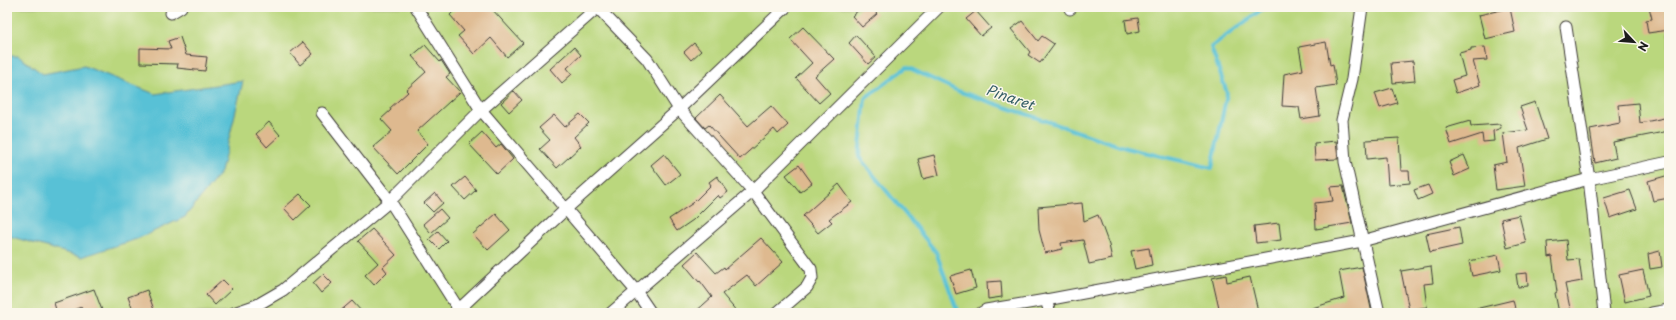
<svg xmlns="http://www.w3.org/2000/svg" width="1676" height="320" font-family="'Playpen Sans',sans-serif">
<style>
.green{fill:#bad77d;stroke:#6b7a4c}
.water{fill:#59c1d6;stroke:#3a6e79}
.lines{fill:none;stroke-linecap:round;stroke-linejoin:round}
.stream{stroke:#59c1d6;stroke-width:4}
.building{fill:#deb98f}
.minor-casing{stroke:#3d3a37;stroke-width:13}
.minor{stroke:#fff;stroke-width:11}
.labels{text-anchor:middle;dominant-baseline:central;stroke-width:3;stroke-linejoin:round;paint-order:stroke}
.water-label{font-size:14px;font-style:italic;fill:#345e66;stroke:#fbf7ec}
</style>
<rect width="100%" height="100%" fill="#fbf7ec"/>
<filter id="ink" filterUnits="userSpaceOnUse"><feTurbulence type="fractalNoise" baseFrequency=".025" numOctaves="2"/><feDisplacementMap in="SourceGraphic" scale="8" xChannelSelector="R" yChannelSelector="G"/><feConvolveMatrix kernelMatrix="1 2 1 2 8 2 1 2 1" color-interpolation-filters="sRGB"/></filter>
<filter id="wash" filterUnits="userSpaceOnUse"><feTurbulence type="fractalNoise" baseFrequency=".012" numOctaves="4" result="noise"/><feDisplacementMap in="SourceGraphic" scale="16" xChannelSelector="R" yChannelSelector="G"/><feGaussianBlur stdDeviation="0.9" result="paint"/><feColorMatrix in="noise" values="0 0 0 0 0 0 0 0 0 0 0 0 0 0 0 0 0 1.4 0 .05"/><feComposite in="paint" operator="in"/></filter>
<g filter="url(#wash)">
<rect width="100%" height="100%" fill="#f7e7d2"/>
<!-- green -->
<rect class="green" x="7" y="7" width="1662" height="306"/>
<!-- water -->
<polygon class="water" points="7,56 18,56 43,74 84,66 155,94 243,81 221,172 185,217 137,239 81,257 12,237 7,233"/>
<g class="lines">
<!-- stream -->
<polyline class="stream" points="958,313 936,252 859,157 865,98 907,67 958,91 1126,148 1212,168 1227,93 1211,47 1265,7"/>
</g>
<g id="blocks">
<!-- building -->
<g class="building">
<polygon points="458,7 490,7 523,43 507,57 491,38 474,54 458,36 464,31 450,15"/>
<polygon points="862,7 870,7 877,14 862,27 852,16"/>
<polygon points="1649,7 1664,7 1666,17 1669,16 1669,30 1648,33 1646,20 1652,19"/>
<polygon points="1510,8 1515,32 1485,39 1479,15"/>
<polygon points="976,11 991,28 981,36 966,19"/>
<polygon points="1138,18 1140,31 1127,34 1125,20"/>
<polygon points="1022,21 1038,41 1042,36 1054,44 1040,63 1028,55 1030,52 1011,29"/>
<polygon points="803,27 834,59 815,76 830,93 819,103 796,78 812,63 790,39"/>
<polygon points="856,35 876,57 868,64 849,43"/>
<polygon points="180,37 186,55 207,57 205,71 177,68 178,64 140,63 140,48 171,49 168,41"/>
<polygon points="303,42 313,54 300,65 290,53"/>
<polygon points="1326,42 1330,65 1333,64 1336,85 1316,88 1320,116 1301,119 1299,107 1282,106 1284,74 1303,70 1299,47"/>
<polygon points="694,43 701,51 691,60 684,52"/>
<polygon points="425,45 440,62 441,60 450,74 446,77 460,92 417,131 428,144 398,174 373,147 392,131 381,119 391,110 390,108 408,92 406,90 426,72 412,56"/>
<polygon points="574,47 581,55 567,68 572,74 562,83 550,69"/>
<polygon points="1485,47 1487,60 1473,61 1480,85 1456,93 1452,80 1465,76 1459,53 1471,50 1471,48"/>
<polygon points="1413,61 1415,81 1393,83 1391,63"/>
<polygon points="1392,88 1397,103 1380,108 1375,93"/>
<polygon points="514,91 522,100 509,112 501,103"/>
<polygon points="720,95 748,126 771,106 788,125 778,134 774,129 740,159 709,125 705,128 696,118"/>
<polygon points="1535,102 1547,139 1519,148 1525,186 1496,190 1493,165 1507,162 1503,133 1528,130 1520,107"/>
<polygon points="1638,103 1640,123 1669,117 1669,131 1613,142 1616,158 1595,163 1590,129 1620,123 1618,105"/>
<polygon points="580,114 589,123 574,137 581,146 557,168 540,149 550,140 539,128 554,115 565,127"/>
<polygon points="1470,121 1471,126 1500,124 1501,128 1493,131 1494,141 1483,142 1482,134 1451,144 1446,128"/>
<polygon points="269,122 280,135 267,147 256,134"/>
<polygon points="482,132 496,148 501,144 513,159 497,174 469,144"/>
<polygon points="1399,138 1401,171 1409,171 1410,183 1388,185 1386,157 1367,159 1366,140"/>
<polygon points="1336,141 1338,159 1315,160 1314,143"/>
<polygon points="664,154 680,174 666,185 651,165"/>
<polygon points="934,155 939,175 923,179 918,159"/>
<polygon points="1464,155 1470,169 1454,176 1449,162"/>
<polygon points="799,165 812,183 800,192 786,175"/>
<polygon points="1669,175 1669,198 1653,201 1648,181"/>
<polygon points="717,176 728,192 720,198 718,195 693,220 677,231 669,219 693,203 711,185 709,182"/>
<polygon points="465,177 476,190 465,200 453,187"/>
<polygon points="839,184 852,202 829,219 832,222 818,233 803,216"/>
<polygon points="1428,185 1432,194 1418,200 1414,190"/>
<polygon points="1343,186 1352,223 1316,229 1315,203 1333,201 1330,187"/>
<polygon points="1630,190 1637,209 1610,218 1604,198"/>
<polygon points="435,193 443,203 433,212 424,203"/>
<polygon points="300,194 311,205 295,220 284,208"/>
<polygon points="1082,203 1084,221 1098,215 1109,245 1112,259 1089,264 1083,240 1061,243 1062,249 1045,253 1039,230 1038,207"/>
<polygon points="440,209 448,218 431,233 423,224"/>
<polygon points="496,214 510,230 488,250 473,234"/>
<polygon points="1519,215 1526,243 1507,248 1501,219"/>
<polygon points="1279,223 1281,240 1256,243 1254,226"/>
<polygon points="1459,227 1462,245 1430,252 1426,234"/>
<polygon points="372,229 396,255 383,267 387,272 374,285 365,275 378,263 358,241"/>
<polygon points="438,231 447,241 439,249 429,239"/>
<polygon points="761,238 783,262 756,286 747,275 722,294 738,313 694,313 712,297 700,281 699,282 684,264 697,252 716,273 724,267 725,269"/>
<polygon points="1566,240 1568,260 1579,259 1582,281 1565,284 1571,313 1559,313 1555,293 1557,292 1552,256 1548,257 1547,242"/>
<polygon points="1149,248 1152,265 1135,269 1131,251"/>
<polygon points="1660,251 1662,267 1650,269 1648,254"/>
<polygon points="1498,255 1501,270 1472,276 1469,261"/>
<polygon points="1431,266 1433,283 1424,284 1427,307 1409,310 1401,271"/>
<polygon points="1362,267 1372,313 1304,313 1303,311 1344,298 1339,271"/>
<polygon points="971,270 976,288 956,294 950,276"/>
<polygon points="1643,270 1649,296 1625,302 1619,275"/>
<polygon points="1527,273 1528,286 1518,287 1516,274"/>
<polygon points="323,274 332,283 321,293 313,283"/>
<polygon points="1226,275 1227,282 1250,277 1258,311 1250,313 1220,313 1212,278"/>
<polygon points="223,280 232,289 215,305 206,295"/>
<polygon points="1001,281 1002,297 988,299 987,282"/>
<polygon points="94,289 103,313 83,313 81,307 66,313 57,313 54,303"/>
<polygon points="147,290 154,310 147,313 134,313 128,297"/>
<polygon points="1513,300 1516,313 1475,313 1475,309"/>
<polygon points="352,301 363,313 338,313"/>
</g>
</g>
</g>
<g filter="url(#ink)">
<use href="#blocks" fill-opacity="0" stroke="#3d3a37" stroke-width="1"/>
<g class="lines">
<!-- minor casing -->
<g class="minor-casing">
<g id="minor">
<polyline points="416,7 481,110 636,291 651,313"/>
<polyline points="597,7 647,59 679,109 753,191 811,269 812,278 807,287 777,313"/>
<polyline points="1362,7 1352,79 1342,120 1345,162 1379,313"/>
<polyline points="1070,9 1072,7"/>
<polyline points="171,13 181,7"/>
<polyline points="1566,27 1589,179 1604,313"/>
<polyline points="322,113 390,201 461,313"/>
<polyline points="1046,300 1050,313"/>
<polyline points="234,313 257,305 283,290 390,201 481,110 598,7"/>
<polyline points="455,313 566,209 679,109 786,7"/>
<polyline points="611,313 753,191 939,7"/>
<polyline points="981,313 986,310 1046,300 1362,241 1589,179 1669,162"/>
<polyline points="1652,313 1669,310"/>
</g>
</g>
<!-- minor -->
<use href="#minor" class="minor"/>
</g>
</g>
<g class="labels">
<!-- water labels -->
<g class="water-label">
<text transform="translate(1010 97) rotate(19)">Pinaret</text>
</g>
</g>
<!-- margin -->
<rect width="1676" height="320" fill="none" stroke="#fbf7ec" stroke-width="24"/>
<!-- north arrow -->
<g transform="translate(1634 42) rotate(116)" stroke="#fbf7ec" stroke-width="3" paint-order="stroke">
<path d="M0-3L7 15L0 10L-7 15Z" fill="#1c1c1c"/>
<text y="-6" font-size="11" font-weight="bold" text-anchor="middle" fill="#1c1c1c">N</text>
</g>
</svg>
